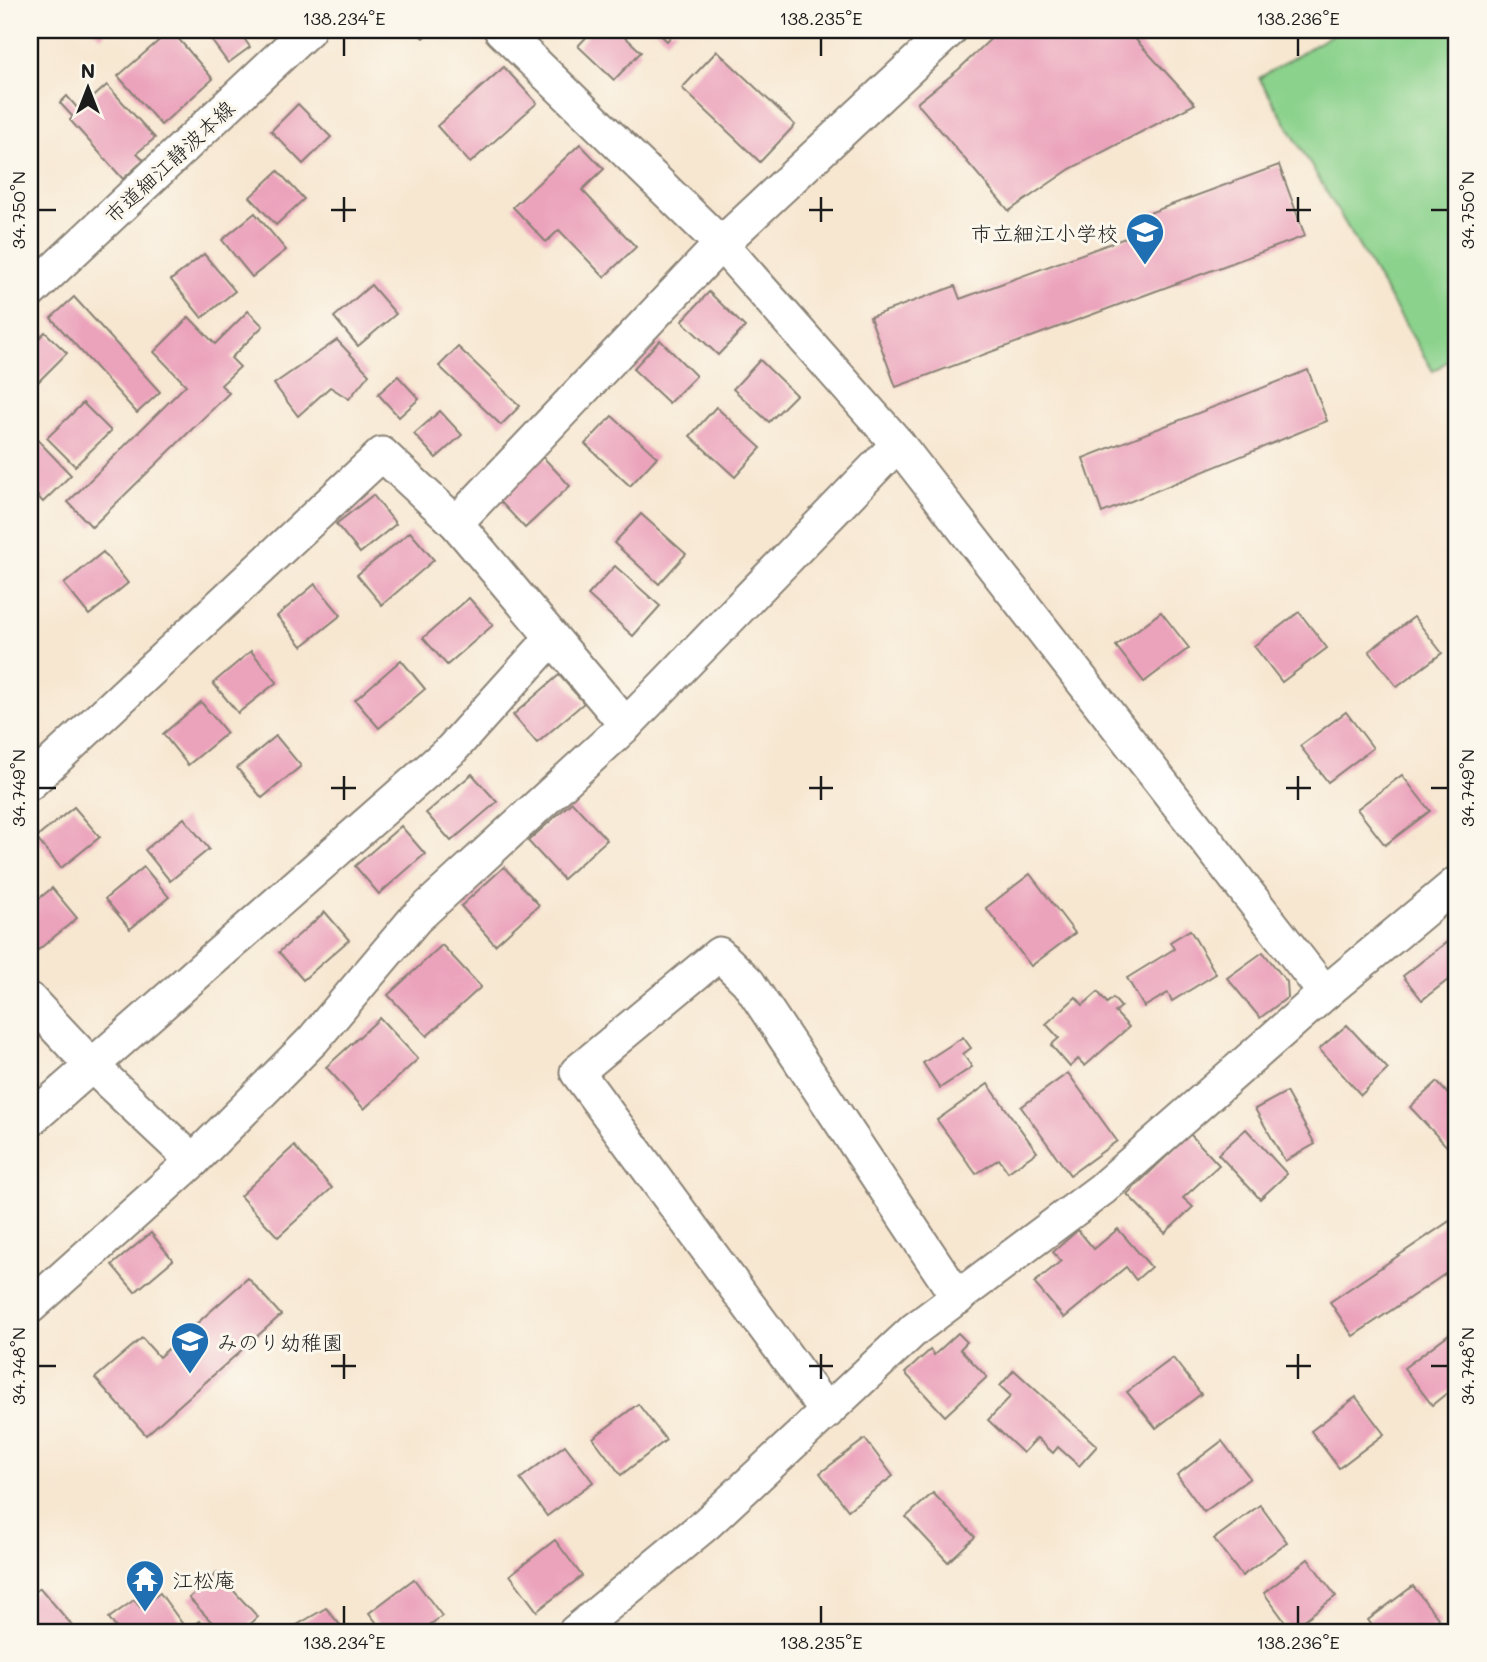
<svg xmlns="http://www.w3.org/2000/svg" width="1487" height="1662" font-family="Mali,'Klee One',sans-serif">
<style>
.green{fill:#8bd28c;stroke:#547754;stroke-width:2}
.building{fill:#eba2bb}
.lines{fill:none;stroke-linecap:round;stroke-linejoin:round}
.minor-casing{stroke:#8a8276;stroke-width:37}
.minor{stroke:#fff;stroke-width:33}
.ticks{fill:none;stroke:#1c1c1c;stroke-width:2.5}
.labels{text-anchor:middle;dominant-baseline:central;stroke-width:6;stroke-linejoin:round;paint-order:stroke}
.street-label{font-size:21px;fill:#1c1c1c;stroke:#fbf7ec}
.poi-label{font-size:21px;fill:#1c1c1c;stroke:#fbf7ec;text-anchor:start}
.neatline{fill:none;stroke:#1c1c1c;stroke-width:2.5}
.ticks-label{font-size:18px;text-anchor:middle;fill:#1c1c1c}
</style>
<rect width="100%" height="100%" fill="#fbf7ec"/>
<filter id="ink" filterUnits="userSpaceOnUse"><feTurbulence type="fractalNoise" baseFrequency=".0143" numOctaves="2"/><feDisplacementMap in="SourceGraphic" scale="14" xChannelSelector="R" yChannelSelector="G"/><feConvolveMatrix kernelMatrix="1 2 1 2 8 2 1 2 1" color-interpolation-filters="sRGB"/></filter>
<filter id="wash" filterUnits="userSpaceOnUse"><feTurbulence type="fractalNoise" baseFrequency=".00686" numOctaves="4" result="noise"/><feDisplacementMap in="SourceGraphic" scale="28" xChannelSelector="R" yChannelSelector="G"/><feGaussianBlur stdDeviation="1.57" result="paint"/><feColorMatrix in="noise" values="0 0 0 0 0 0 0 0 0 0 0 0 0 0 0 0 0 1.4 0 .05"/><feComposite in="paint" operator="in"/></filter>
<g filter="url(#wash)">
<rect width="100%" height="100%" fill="#f7e7d1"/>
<!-- green -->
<polygon class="green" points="1340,30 1457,30 1457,355 1433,371 1259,78"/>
<g id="blocks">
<!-- building -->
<g class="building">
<polygon points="93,30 107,30 101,37"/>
<polygon points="171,30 213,79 161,125 118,76"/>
<polygon points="214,30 238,30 250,47 228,63 207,34"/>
<polygon points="414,30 431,30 423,38"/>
<polygon points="593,30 618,30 641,52 614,80 578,46"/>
<polygon points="655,30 677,30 667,41"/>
<polygon points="1000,30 1127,30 1195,104 1070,169 1009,211 917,103 958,70"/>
<polygon points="717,51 795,125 760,162 682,88"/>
<polygon points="504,67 537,103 470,163 437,126"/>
<polygon points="107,85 155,138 137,153 144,160 123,179 70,120 73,117 60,103 67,96 79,110"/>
<polygon points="298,104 331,137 303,164 271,131"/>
<polygon points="580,144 604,169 582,190 636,247 604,277 559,230 546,242 513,207"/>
<polygon points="1279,165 1305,236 896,387 870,317 955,286 960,299 1147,230 1141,216"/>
<polygon points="278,171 304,199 276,225 250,197"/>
<polygon points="255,213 286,250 252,277 222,240"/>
<polygon points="204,254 235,291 202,318 171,280"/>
<polygon points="371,285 396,314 358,346 334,317"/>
<polygon points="709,292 745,327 718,355 682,321"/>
<polygon points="74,297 160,392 137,413 51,318"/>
<polygon points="248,311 263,326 231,358 240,367 221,385 229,393 92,527 68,502 186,385 154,352 189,317 215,344"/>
<polygon points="45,332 67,353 30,390 30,347"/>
<polygon points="337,340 369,374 349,399 330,387 298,416 274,384"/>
<polygon points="660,340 696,376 669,403 633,369"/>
<polygon points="458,347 520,406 501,425 439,366"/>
<polygon points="760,360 796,395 769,422 733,389"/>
<polygon points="1308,370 1327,421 1102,513 1083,458"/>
<polygon points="398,376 419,399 399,417 378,394"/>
<polygon points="83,403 111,431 75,466 47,438"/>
<polygon points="716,407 761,448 735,477 690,436"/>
<polygon points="440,411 462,435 436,458 414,434"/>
<polygon points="612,416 657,457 630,486 585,444"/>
<polygon points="30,432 71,475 43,502 30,488"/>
<polygon points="543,457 570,486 525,528 498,499"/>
<polygon points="373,495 396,524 360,553 336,524"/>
<polygon points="641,514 686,554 659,584 614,543"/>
<polygon points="410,532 434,560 382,605 357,575"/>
<polygon points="103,552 128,583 89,615 64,584"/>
<polygon points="615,566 660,606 633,636 588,595"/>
<polygon points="315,584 341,615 302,646 277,616"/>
<polygon points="469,598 493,625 447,665 423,638"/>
<polygon points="1161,612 1189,648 1144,682 1116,646"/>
<polygon points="1299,612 1327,648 1282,682 1254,646"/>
<polygon points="1414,617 1442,653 1397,687 1369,651"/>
<polygon points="251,651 277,682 238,713 213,683"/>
<polygon points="401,660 425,689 379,728 355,700"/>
<polygon points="559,675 584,703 537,743 513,715"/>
<polygon points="201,702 227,733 188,765 163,734"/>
<polygon points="1346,712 1373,748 1328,782 1300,746"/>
<polygon points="276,736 301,766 262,798 237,768"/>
<polygon points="472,774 497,802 451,841 426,813"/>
<polygon points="1402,775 1430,811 1385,845 1357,809"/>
<polygon points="572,802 607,840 563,879 528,841"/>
<polygon points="74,807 100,837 61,868 36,838"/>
<polygon points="184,818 209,849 170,881 145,850"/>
<polygon points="401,826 425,854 379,894 355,866"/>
<polygon points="144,867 169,897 130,929 105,899"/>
<polygon points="504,867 539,905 495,945 461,906"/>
<polygon points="1030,874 1075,933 1031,966 986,908"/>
<polygon points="52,888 77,918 38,950 30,940 30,906"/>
<polygon points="325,912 349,940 303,980 279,952"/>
<polygon points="1190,930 1216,974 1172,1001 1168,993 1144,1007 1127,978 1174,949 1170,942"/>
<polygon points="1456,935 1457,973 1422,1000 1403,976"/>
<polygon points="442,945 481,987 427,1036 388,995"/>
<polygon points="1263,952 1287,982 1288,997 1260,1018 1227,978"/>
<polygon points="1098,992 1107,1003 1113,998 1121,1007 1115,1012 1129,1027 1085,1066 1078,1059 1070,1067 1051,1045 1059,1038 1046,1024 1076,997 1083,1005"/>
<polygon points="380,1018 418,1059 364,1109 326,1067"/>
<polygon points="1347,1025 1388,1069 1361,1095 1319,1049"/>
<polygon points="963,1037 971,1048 963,1054 972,1067 940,1088 923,1063"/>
<polygon points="1068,1073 1117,1141 1070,1175 1021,1107"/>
<polygon points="1437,1082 1457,1104 1457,1146 1451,1151 1410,1107"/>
<polygon points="988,1084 1037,1152 1008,1172 999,1159 976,1174 937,1120"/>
<polygon points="1286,1092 1315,1144 1285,1161 1255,1109"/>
<polygon points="1246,1129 1287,1174 1260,1199 1218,1154"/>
<polygon points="1190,1134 1219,1165 1183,1198 1193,1207 1165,1233 1127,1194"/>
<polygon points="294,1146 332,1188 278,1237 240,1196"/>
<polygon points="1457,1216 1457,1266 1353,1336 1330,1302"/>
<polygon points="1118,1229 1151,1267 1136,1280 1126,1267 1064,1318 1034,1283 1061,1261 1053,1252 1078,1230 1094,1249"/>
<polygon points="151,1233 173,1260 135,1292 112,1265"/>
<polygon points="248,1278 281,1315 146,1435 95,1378 142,1338 159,1357"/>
<polygon points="958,1333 967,1342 960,1349 987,1377 945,1416 905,1373 930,1350 934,1355"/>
<polygon points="1449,1334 1457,1345 1457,1385 1432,1405 1404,1368"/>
<polygon points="1173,1358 1201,1394 1156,1428 1127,1392"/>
<polygon points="1014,1370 1097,1446 1079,1466 1058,1447 1053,1453 1037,1438 1023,1453 988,1420 1011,1396 1000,1386"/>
<polygon points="1356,1397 1384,1434 1339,1468 1311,1431"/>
<polygon points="638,1404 666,1440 621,1475 593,1438"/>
<polygon points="865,1439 893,1476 848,1510 820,1473"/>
<polygon points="1222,1441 1250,1478 1204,1512 1177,1475"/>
<polygon points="565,1445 593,1482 547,1516 520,1479"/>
<polygon points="933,1493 975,1537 948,1562 906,1517"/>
<polygon points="1260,1505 1287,1542 1242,1576 1214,1539"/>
<polygon points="555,1540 582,1576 537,1611 510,1575"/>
<polygon points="1308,1559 1336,1596 1291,1630 1264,1593"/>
<polygon points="217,1573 258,1617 242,1632 221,1632 189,1598"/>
<polygon points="414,1579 442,1616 420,1632 384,1632 369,1613"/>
<polygon points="1413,1586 1441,1622 1427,1632 1377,1632 1368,1620"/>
<polygon points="40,1588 78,1632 30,1632 30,1596"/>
<polygon points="160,1593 187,1630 199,1621 207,1632 119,1632 109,1618 134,1600 140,1607"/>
<polygon points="326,1608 346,1632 285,1632"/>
</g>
</g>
</g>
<g filter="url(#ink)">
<use href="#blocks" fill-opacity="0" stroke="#8a8276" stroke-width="2"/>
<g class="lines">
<!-- minor casing -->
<g class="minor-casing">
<g id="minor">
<polyline points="501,30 721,244 898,444 1325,993"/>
<polyline points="30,292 308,30"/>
<polyline points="626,725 456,523 721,244 950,30"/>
<polyline points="30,783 382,454 456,523"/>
<polyline points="30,1000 91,1065 193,1161"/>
<polyline points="30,1120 451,750 552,638"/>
<polyline points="30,1307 193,1161 313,1040 415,919 626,725 898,444"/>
<polyline points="827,1412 577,1072 719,954 748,982 958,1298"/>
<polyline points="575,1632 706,1524 915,1329 1102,1189 1325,993 1457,883"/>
</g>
</g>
<!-- minor -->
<use href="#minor" class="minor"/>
</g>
</g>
<!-- ticks -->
<path class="ticks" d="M344,38V56M821,38V56M1298,38V56M344,197V222M821,197V222M1298,197V222M38,210H56M331,210H356M809,210H833M1286,210H1311M1431,210H1448M344,776V800M821,776V800M1298,776V800M38,788H56M331,788H356M809,788H833M1286,788H1311M1431,788H1448M344,1354V1379M821,1354V1379M1298,1354V1379M38,1366H56M331,1366H356M809,1366H833M1286,1366H1311M1431,1366H1448M344,1606V1624M821,1606V1624M1298,1606V1624"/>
<!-- icons -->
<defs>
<g id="school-pin" transform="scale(2.0125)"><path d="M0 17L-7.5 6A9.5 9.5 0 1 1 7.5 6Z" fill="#1f6fb2" stroke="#fbf7ec"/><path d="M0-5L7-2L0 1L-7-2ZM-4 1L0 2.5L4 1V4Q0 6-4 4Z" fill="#fff"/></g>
<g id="temple-pin" transform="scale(2.0125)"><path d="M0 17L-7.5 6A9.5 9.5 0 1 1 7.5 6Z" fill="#1f6fb2" stroke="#fbf7ec"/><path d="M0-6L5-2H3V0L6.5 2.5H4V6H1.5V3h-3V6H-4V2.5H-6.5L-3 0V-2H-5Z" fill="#fff"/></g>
</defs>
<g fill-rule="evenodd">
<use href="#school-pin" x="1145" y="232"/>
<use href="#school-pin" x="190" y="1341"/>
<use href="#temple-pin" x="145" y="1579"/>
</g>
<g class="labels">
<!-- street labels -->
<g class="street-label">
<text transform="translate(169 161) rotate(-43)">市道細江静波本線</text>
</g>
<!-- poi labels -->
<g class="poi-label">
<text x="1118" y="232" text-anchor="end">市立細江小学校</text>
<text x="217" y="1341">みのり幼稚園</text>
<text x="172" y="1579">江松庵</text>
</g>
</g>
<!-- margin -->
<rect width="1487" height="1662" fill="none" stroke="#fbf7ec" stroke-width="77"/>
<!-- north arrow -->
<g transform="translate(88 88)" stroke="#fbf7ec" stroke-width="5" paint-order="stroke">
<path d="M0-5L12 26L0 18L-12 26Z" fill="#1c1c1c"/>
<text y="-10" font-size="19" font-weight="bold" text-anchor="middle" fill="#1c1c1c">N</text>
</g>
<rect x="38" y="38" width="1410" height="1586" class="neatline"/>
<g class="ticks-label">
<text x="344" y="25">138.234°E</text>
<text x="821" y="25">138.235°E</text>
<text x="1298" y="25">138.236°E</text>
<text transform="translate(19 210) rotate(-90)" y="6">34.750°N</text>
<text transform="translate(1468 210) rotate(-90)" y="6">34.750°N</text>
<text transform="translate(19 788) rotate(-90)" y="6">34.749°N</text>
<text transform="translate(1468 788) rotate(-90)" y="6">34.749°N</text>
<text transform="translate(19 1366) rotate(-90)" y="6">34.748°N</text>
<text transform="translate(1468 1366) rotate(-90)" y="6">34.748°N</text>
<text x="344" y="1649">138.234°E</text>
<text x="821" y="1649">138.235°E</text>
<text x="1298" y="1649">138.236°E</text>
</g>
</svg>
